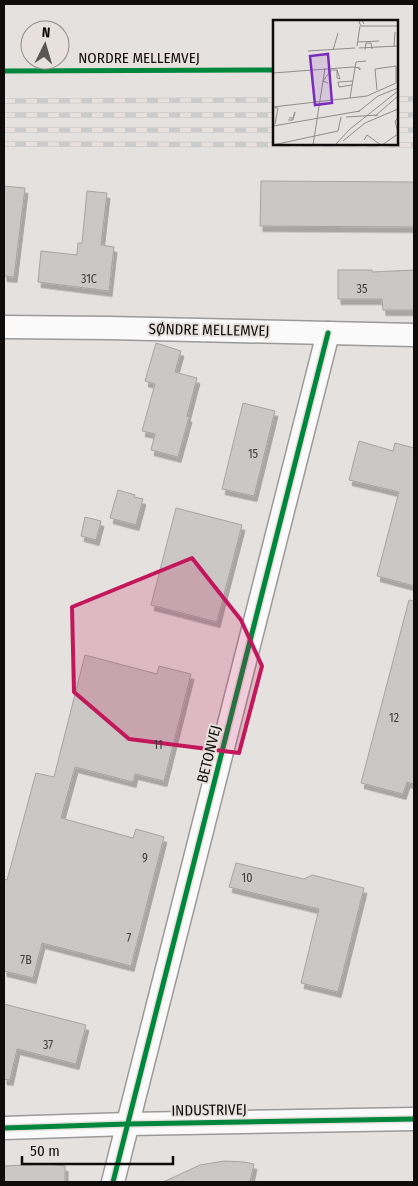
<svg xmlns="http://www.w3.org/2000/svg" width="418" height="1186" font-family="'Fira Sans Condensed',sans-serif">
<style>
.building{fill:#cac7c5;stroke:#a6a3a2;filter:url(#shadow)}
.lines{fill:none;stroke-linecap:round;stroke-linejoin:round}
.minor-casing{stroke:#9c9a98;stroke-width:25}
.minor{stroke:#fbfafa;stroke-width:22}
.rail-casing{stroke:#cccbcb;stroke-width:5.5}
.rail{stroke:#e8e0dc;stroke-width:4;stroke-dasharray:11;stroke-linecap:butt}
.cycleway-casing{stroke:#e8e0dc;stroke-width:8}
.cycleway{stroke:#00873e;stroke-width:5}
.marked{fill:#c2185b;fill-opacity:0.2;stroke:#c2185b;stroke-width:4;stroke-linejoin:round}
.labels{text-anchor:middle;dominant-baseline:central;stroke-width:4;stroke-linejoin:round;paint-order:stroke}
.number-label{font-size:12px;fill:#3e3c3a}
.street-label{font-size:15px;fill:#0f0d0b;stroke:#e8e0dc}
.inset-road{fill:none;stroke:#8f8c8a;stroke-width:1}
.view{fill:#7b2cbf;fill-opacity:0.15;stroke:#7b2cbf;stroke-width:2.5}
.inset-edge{fill:none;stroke:#0f0d0b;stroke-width:2.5}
</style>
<defs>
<filter id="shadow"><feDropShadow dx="3" dy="5.5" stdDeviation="0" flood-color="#0004"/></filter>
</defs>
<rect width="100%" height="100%" fill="#e5e1df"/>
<!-- building -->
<g class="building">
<polygon points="261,181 414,182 414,227 260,226"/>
<polygon points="4,186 25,188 14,277 4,276"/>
<polygon points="87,191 107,193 101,245 114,247 109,291 38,282 41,251 77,255 78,243 82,243"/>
<polygon points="338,270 372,270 372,272 414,270 414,310 383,310 382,299 338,299"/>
<polygon points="156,343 181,351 175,372 197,378 187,416 189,417 178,457 151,450 155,434 142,431 155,384 145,381"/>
<polygon points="243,403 275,411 254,496 222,489"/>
<polygon points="359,441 393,451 395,443 414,448 414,586 377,576 399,492 349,480"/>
<polygon points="118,490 135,495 134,497 143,499 136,525 110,518"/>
<polygon points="176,508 242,525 217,622 151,605"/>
<polygon points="85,517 101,521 96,540 81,536"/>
<polygon points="409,600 414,601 414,784 407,782 403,794 361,783"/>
<polygon points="85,655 157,674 159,666 191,674 164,781 135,774 133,782 75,767 61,818 133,838 136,829 164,837 131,966 42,943 33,978 4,971 4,879 7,880 36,773 54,777"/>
<polygon points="236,863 304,879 312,875 364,888 338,992 301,983 319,909 229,887"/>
<polygon points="4,1004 86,1025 76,1064 17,1049 10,1080 4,1079"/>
<polygon points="224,1161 244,1162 254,1164 250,1182 163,1182 200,1165"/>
<polygon points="46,1164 65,1166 65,1182 4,1182 4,1166"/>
</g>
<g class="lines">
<!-- minor casing -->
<g class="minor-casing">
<g id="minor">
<polyline points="4,327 109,328 414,335"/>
<polyline points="4,1128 128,1124 414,1119"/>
<polyline points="113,1182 328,333"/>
</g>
</g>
<!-- minor -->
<use href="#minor" class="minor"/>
<!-- rail casing -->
<g class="rail-casing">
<g id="rail">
<polyline points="397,99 414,99"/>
<polyline points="4,101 274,100"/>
<polyline points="4,115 274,115"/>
<polyline points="397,115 414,115"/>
<polyline points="4,130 274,130"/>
<polyline points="397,130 414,130"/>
<polyline points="4,144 414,145"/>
</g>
</g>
<!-- rail -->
<use href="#rail" class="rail"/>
<!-- cycleway casing -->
<g class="cycleway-casing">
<g id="cycleway">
<polyline points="4,71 274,70"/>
<polyline points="4,1128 128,1124 414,1119"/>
<polyline points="113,1182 328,333"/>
</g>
</g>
<!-- cycleway -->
<use href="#cycleway" class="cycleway"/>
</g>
<!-- marked area -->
<path class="marked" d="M192,558L241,620L262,666L239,753L129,739L74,692L72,607Z"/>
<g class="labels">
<!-- number labels -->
<g class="number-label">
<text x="89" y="279">31C</text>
<text x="362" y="289">35</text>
<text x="253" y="454">15</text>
<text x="394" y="718">12</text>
<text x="158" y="745">11</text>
<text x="145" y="858">9</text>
<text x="247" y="878">10</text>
<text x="129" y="938">7</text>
<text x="26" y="960">7B</text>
<text x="48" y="1045">37</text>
</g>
<!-- street labels -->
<g class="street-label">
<text x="139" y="58">NORDRE MELLEMVEJ</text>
<text transform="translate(209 330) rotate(1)">SØNDRE MELLEMVEJ</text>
<text transform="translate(209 754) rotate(-76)">BETONVEJ</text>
<text transform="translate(209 1110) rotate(-1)">INDUSTRIVEJ</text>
</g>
</g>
<!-- overview -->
<g transform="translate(273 20)">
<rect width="125" height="125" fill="#e5e1df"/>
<path class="inset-road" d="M91,4L89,0L86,2L88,6H125M85,22L106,21M84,26L87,6M121,27L122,12M86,28L125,26M60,30L65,13M92,30L93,23H98L99,29M35,31L82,28M0,53L80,47L87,48V50L85,48M55,63L50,61L58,50H64L67,59L64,58V50M79,65L66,67L65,62L80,61M77,78L83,42L93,41M0,87L94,76L123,63V46L102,49L104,70M85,92L105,76L125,68M102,96L125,76M73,97L105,95M15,100H20L22,92L20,98H16M2,104L5,88H2M0,106L87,91M125,113L122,101L125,98M91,120L94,115L108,125M70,121L92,103L125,89M0,125L65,111L68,97M40,125L52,48M62,125L77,109L125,71M109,125L125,114"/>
<path class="view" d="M55,34L59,83L42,85L37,36Z"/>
<rect width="125" height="125" class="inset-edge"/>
</g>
<!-- border -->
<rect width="418" height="1186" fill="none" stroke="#0f0d0b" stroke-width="10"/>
<!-- north arrow -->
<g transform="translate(45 45) rotate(5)"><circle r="24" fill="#e8e0dc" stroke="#918c88"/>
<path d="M0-4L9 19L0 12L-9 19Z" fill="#5a5755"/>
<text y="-8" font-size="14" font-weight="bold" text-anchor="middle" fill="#0f0d0b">N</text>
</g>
<!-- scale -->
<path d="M22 1156v8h151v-8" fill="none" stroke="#0f0d0b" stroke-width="2.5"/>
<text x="30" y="1156" font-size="15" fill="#0f0d0b" stroke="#e8e0dc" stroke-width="4" paint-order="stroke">50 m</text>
</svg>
